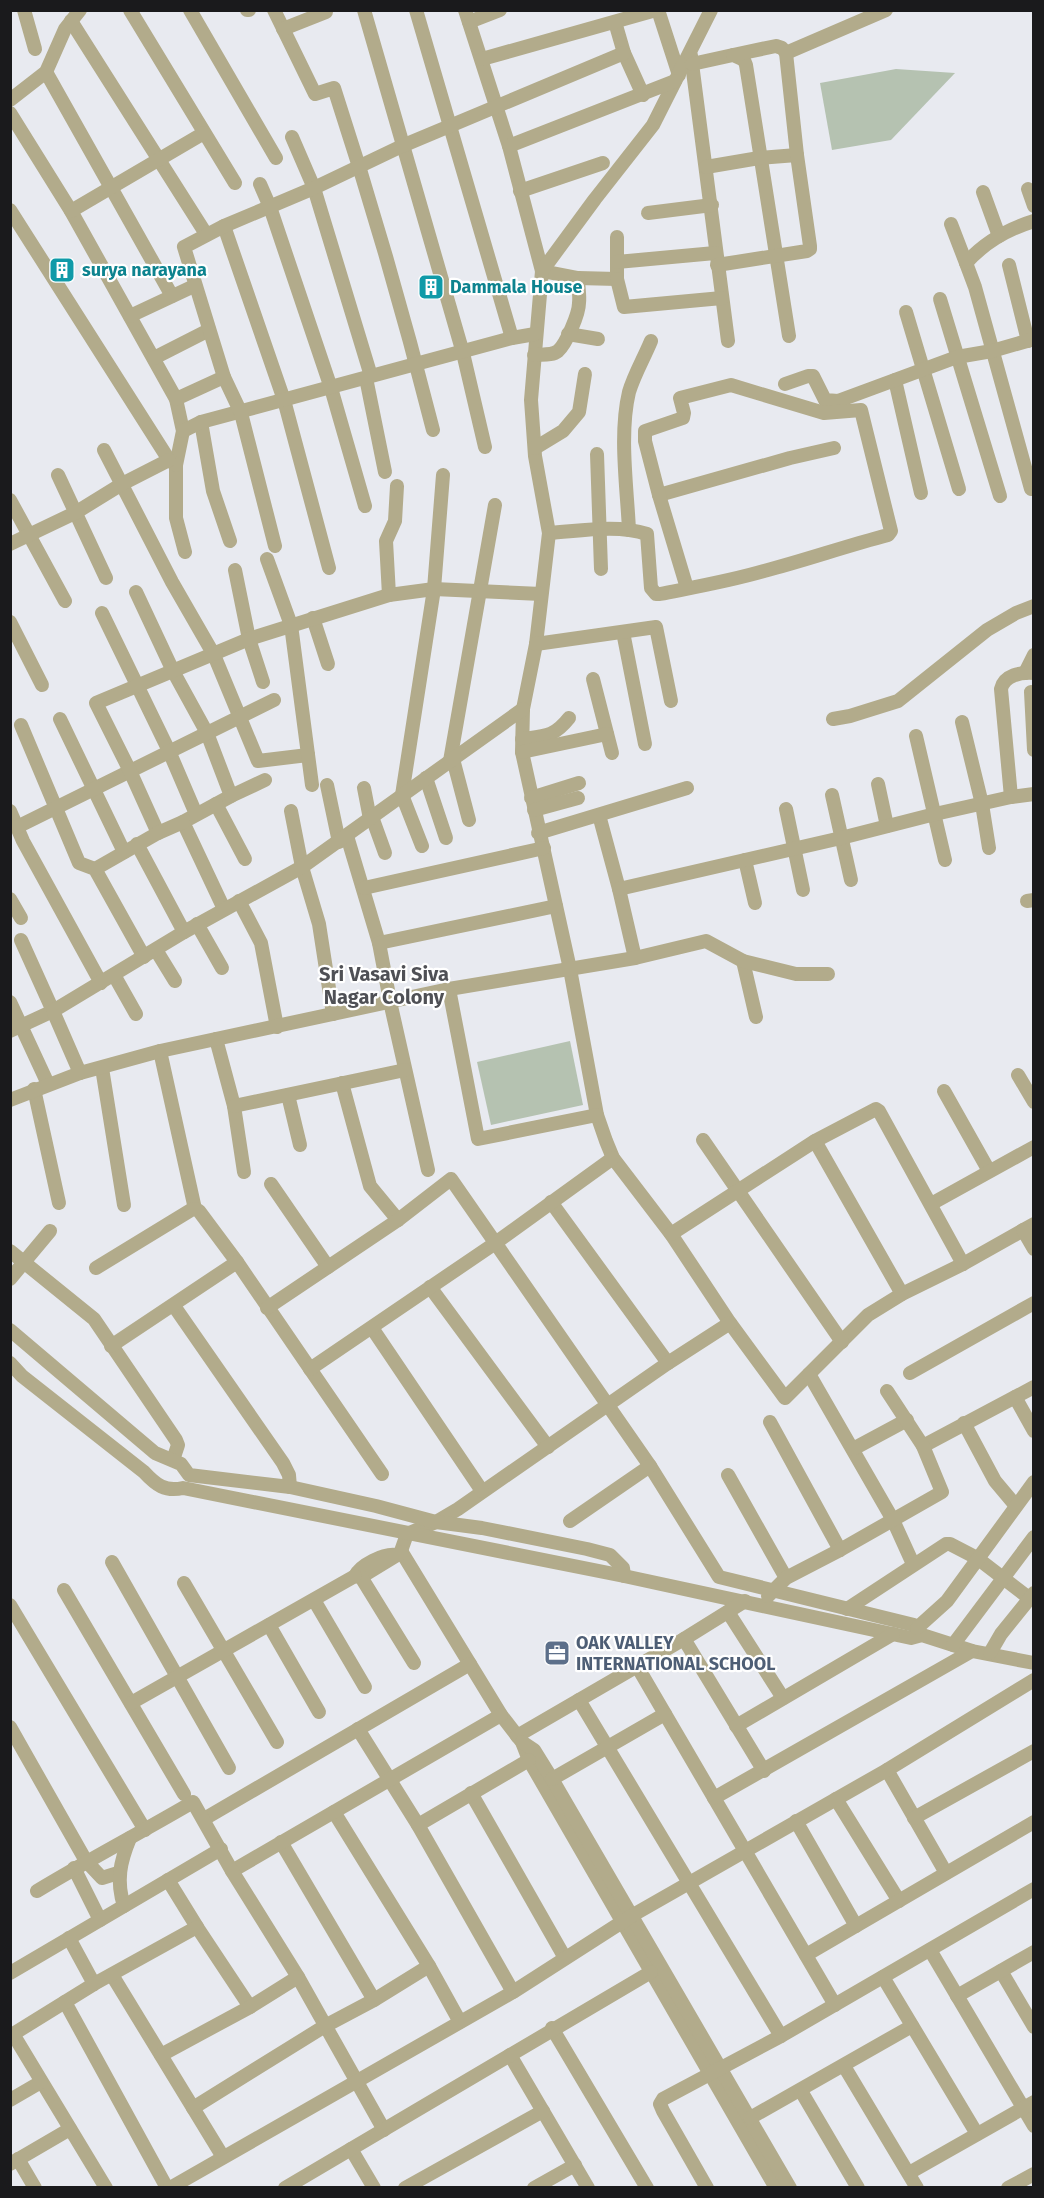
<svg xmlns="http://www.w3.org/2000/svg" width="1044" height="2198" font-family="'Fira Sans',sans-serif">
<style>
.green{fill:#b5c2b1}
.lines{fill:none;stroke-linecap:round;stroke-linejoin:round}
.minor{stroke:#b2ab8b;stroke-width:14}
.labels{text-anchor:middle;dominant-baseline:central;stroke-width:4.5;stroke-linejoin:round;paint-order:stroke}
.culture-label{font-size:18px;font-weight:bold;fill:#0d838f;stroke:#fff;text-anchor:start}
.service-label{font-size:18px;font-weight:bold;fill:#4e5e75;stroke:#fff;text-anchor:start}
.neighbourhood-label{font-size:20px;font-weight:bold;fill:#4f5055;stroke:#fff}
</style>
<rect width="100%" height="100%" fill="#e8eaf0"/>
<!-- green -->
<g class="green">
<polygon points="896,69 955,73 891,140 832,150 820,83"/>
<polygon points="570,1041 583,1105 491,1125 477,1062"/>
</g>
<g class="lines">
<!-- minor -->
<g class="minor">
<polyline points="24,10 35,49"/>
<polyline points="130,10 235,183"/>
<polyline points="190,10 276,158"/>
<polyline points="247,10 249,10"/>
<path d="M274,10L315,94L334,88C371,201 404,315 433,430"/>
<polyline points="364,10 463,353 485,447"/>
<polyline points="416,10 512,338"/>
<polyline points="465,10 509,146 542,271 578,278 617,279 617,237"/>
<polyline points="658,10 679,75"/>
<polyline points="711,10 653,125 595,199 542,271 531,400 535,456 549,533 536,644 523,709 522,752 570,969 597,1115 606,1141 613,1158 671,1234 730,1323 785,1398 868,1315 902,1294 963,1264 1034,1224"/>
<polyline points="71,21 206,234"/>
<polyline points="469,22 500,10"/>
<polyline points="615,22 624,53 643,95"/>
<polyline points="283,29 326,12"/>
<polyline points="786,53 886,10"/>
<polyline points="691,56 728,341"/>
<polyline points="482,59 656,10"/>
<polyline points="692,64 733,55 744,60 746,65 789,336"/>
<polyline points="46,72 172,296"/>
<polyline points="10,100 46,72 65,29 80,10"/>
<polyline points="10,113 71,211 176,399 183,431 176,465 176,518 185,552"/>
<polyline points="292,137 314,188 371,376"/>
<polyline points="509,146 675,81"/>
<polyline points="706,167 759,158 797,155"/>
<polyline points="260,184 270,207 331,388 365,506"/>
<polyline points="1028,189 1034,206"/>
<polyline points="520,191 603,163"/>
<polyline points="983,192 999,236"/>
<polyline points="10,210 169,460 176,465"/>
<polyline points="71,211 204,133"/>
<polyline points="648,213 712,205"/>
<path d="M1034,221C1008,229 984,243 966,263L975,287L1031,489L1034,488"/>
<polyline points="951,224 966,263"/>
<polyline points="224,226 284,400 329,568"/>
<polyline points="617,262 715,253"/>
<polyline points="717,265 807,251 810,249 810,246 797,155 786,53 782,48 776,46 733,55"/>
<polyline points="1009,265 1028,341"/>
<polyline points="617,279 624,307 722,298"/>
<polyline points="940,299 1000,496"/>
<polyline points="906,312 959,489"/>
<polyline points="130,316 194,286"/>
<polyline points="568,334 598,339"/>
<path d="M534,355C541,354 552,356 558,351C566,344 579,314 579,303C580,295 578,286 578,278"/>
<polyline points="154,358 209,330"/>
<polyline points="366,378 385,472"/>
<polyline points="895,380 921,493"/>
<polyline points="785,384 808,376 813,376 825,400 838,401 957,357 992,351 1034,339"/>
<polyline points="176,399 224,377"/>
<polyline points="201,422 213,491 230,541"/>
<polyline points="183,431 201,422 512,338 535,334"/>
<polyline points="535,448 563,431 579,412 585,374"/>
<polyline points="104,450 172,582 214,655 258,761 308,755"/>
<polyline points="597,454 601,569"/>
<polyline points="58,475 106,578"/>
<polyline points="659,495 790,458 834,448"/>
<polyline points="10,500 65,601"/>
<path d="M629,530C627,487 619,434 629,392C634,375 644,358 651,341"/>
<path d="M549,533C580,531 617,524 647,534L651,588L656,594H660C695,587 730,581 764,571C806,560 846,546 888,535L891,531L861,410L824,413L731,385L680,398L684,413L683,418L645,431V441L659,495L687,588"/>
<polyline points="10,544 75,513 122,484 169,460"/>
<polyline points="275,546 241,413 224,377 184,247 224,226 314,188 402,146 624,53"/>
<polyline points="267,559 291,625 312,785"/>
<polyline points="235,570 249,639 263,682"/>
<polyline points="136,592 173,671 207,733 231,796 183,822 224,909"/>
<polyline points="389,595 386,541 395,521 397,486"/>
<polyline points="102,613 169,751 196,814"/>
<polyline points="313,618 328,664"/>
<polyline points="10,622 42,685"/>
<polyline points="623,632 645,744"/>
<polyline points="536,644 656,627 671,701"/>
<polyline points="1025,673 1034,655"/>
<polyline points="593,679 612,753"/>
<polyline points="1031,692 1034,750"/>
<polyline points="60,719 124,852"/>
<polyline points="833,719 850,716 898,701 987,630 1016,613 1034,606"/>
<polyline points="962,722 982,804 989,848"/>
<polyline points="21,725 79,863 95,869 144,957"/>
<polyline points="916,736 945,860"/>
<path d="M522,739C545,736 554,737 569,718"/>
<polyline points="522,752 607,734"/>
<polyline points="453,759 469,820"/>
<polyline points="450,761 495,505"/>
<polyline points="426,778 446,838"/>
<polyline points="878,784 887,826"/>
<polyline points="327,785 339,842"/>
<polyline points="364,788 370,819"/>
<polyline points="832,795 851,880"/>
<polyline points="231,796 265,780"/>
<path d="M1011,797L1001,689C1004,675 1021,672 1034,673"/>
<polyline points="531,798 579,783"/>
<polyline points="216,804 245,859"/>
<polyline points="786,809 803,890"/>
<polyline points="534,810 578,798"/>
<polyline points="10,811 23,841 101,983"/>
<polyline points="291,811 302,867 319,924 333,1014"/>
<polyline points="599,815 619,889 635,958"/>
<polyline points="372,817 385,853"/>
<polyline points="17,827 274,700"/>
<polyline points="158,833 130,771 96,703 249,639 389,595 434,589 541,594"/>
<polyline points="538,833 687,788"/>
<polyline points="347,836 379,943 391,1006 428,1170"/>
<polyline points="137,844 184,932"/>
<polyline points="422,846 402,795 434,589 443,475"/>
<polyline points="745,860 755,903"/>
<polyline points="95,869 158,833 183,822"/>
<polyline points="364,888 544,848"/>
<polyline points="619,889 841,838 935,814 1011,797 1034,794"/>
<polyline points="10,899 21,918"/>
<polyline points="239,901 261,943 277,1027"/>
<polyline points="1027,901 1034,900"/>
<polyline points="197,924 222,968"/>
<polyline points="379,943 556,906"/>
<polyline points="156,950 175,981"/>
<polyline points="743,961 756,1017"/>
<polyline points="114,975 136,1014"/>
<polyline points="449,989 478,1139 597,1115"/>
<polyline points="10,1002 48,1084"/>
<polyline points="10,1031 53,1011 21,940"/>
<polyline points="216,1039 234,1106 244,1172"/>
<polyline points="160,1051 195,1209"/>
<polyline points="102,1068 124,1205"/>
<polyline points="80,1073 53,1011 184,932 302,867 523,709"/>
<polyline points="1018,1075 1034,1102"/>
<polyline points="342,1083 370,1186 398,1220"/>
<polyline points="34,1089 59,1203"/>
<polyline points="944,1091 989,1171"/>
<polyline points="288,1095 300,1145"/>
<polyline points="10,1100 80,1073 160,1051 449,989 635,958 706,941 743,961 796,974 828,974"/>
<polyline points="234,1106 405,1070"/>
<polyline points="703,1140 842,1342"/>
<polyline points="815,1141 902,1294"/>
<polyline points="271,1184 328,1267"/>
<polyline points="551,1202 668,1363"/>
<polyline points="931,1204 1034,1147"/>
<polyline points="1023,1230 1034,1249"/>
<polyline points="671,1234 815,1141 876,1109 879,1111 963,1264"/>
<polyline points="10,1251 94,1319 176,1440 178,1445 173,1460"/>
<polyline points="96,1268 191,1210 195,1209 199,1211 237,1262 382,1474"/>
<polyline points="10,1279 50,1231"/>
<polyline points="430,1287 548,1447"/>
<polyline points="174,1306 283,1463 289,1475 290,1487"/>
<polyline points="267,1308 398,1220 451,1179 650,1466 719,1577 914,1625 922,1635"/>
<polyline points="730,1323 668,1363 458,1509 436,1522 407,1534 401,1551 501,1715 522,1742 529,1760 776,2188"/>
<polyline points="372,1328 482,1491"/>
<polyline points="10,1330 155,1453 181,1464 189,1475 290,1487 376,1506 436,1522 482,1528 587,1549 610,1555 623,1568 624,1576"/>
<polyline points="111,1346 237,1262"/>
<path d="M10,1363L22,1376L144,1472C156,1485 165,1492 183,1488L624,1576L911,1638L922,1635L972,1651L1034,1663"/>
<polyline points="310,1369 494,1244 613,1158"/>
<polyline points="910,1373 1034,1303"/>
<polyline points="809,1374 893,1520 913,1564"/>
<polyline points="1015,1397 1034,1431"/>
<polyline points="770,1422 840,1550"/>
<polyline points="964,1423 995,1481 1016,1506"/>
<polyline points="923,1446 1034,1387"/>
<polyline points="853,1449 907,1420"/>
<polyline points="728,1475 786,1578"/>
<polyline points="570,1521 650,1466"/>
<path d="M396,1555C384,1553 360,1565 355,1576L361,1577L402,1552"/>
<polyline points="112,1562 229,1768"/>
<polyline points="361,1577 414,1663"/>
<polyline points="184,1583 277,1742"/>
<polyline points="64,1590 184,1794"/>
<polyline points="768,1596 786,1578 840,1550 942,1492 923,1446 887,1391"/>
<polyline points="314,1600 365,1687"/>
<polyline points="10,1605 145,1830"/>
<polyline points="847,1609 946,1544 950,1544 977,1558 1029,1598"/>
<polyline points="728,1612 783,1698"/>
<polyline points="269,1625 319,1712"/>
<polyline points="917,1628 947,1601 1034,1482"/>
<polyline points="684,1639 764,1771"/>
<polyline points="953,1645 1034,1537"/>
<polyline points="990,1653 1001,1634 1034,1593"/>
<polyline points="637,1666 835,2005"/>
<polyline points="579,1700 781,2036"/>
<polyline points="131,1703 355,1576"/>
<polyline points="736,1726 893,1634"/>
<polyline points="10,1727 86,1861 102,1878 118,1873"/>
<polyline points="358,1729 418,1825 513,1992"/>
<polyline points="517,1736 684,1639 745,1601"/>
<polyline points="522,1742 534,1750 552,1779 790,2188"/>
<polyline points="887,1770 946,1873"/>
<polyline points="552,1779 665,1714"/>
<polyline points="471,1793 565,1958"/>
<polyline points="714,1798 972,1651"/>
<polyline points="836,1799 899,1901"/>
<polyline points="334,1812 429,1966 460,2022"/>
<polyline points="914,1818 1034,1751"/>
<polyline points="204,1819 470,1664"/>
<polyline points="796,1821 856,1926"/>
<polyline points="418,1825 529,1760"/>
<polyline points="281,1842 374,2000"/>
<polyline points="74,1868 100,1920"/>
<polyline points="232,1871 501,1715"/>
<polyline points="168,1880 197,1927 250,2007"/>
<path d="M37,1891C88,1860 142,1832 193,1802L232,1871L298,1977L384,2130"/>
<path d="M124,1906C116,1881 120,1862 130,1838"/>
<polyline points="69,1938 94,1984"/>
<polyline points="930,1950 1034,2126"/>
<polyline points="806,1955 1034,1822"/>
<polyline points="1001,1971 1034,2027"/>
<polyline points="10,1973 221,1849"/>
<polyline points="112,1975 223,2157"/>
<polyline points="883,1977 977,2134"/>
<polyline points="957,1996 1034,1952"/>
<polyline points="65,2002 167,2188"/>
<polyline points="552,2028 647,2188"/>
<polyline points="13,2034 106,2188"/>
<polyline points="10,2036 94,1984 197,1927"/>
<polyline points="161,2055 250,2007 298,1977"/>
<polyline points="510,2055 588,2188"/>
<polyline points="844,2066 917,2188"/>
<polyline points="801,2091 858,2188"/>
<polyline points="10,2100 41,2082"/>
<polyline points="193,2108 325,2026 374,2000 429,1966"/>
<polyline points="750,2118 912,2026"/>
<polyline points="351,2149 374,2188"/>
<polyline points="18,2159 35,2188"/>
<polyline points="10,2164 70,2129"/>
<polyline points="909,2173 1034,2102"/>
<polyline points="170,2188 513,1992 633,1915 887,1770 1034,1680"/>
<polyline points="285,2188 651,1972"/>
<polyline points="405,2188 543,2111"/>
<polyline points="534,2188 575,2165"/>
<polyline points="707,2188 663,2111 660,2104 663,2099 781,2036 1034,1889"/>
<polyline points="1008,2188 1034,2174"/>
</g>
</g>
<!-- icons -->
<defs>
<g id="building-square" transform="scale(1.35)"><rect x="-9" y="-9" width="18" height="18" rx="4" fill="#0f9aa8" stroke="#fff"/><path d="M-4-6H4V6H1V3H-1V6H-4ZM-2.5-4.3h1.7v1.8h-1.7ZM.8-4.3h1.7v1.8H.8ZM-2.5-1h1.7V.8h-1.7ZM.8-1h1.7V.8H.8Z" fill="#fff"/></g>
<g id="office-square" transform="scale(1.35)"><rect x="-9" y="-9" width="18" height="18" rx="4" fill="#5c6f8a" stroke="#fff"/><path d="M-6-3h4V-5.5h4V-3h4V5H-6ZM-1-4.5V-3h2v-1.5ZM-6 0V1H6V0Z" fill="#fff"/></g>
</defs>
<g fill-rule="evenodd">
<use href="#building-square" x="62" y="270"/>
<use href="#building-square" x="431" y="287"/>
<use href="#office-square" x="557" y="1653"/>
</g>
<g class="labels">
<!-- culture labels -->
<g class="culture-label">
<text x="82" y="270">surya narayana</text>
<text x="450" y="287">Dammala House</text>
</g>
<!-- service labels -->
<g class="service-label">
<text x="576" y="1643">OAK VALLEY<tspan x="576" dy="21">INTERNATIONAL SCHOOL</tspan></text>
</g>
<!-- neighbourhood labels -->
<g class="neighbourhood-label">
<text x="384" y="974">Sri Vasavi Siva<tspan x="384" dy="23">Nagar Colony</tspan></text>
</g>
</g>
<!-- border -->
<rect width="1044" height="2198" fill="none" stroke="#1a1a1c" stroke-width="24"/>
</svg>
